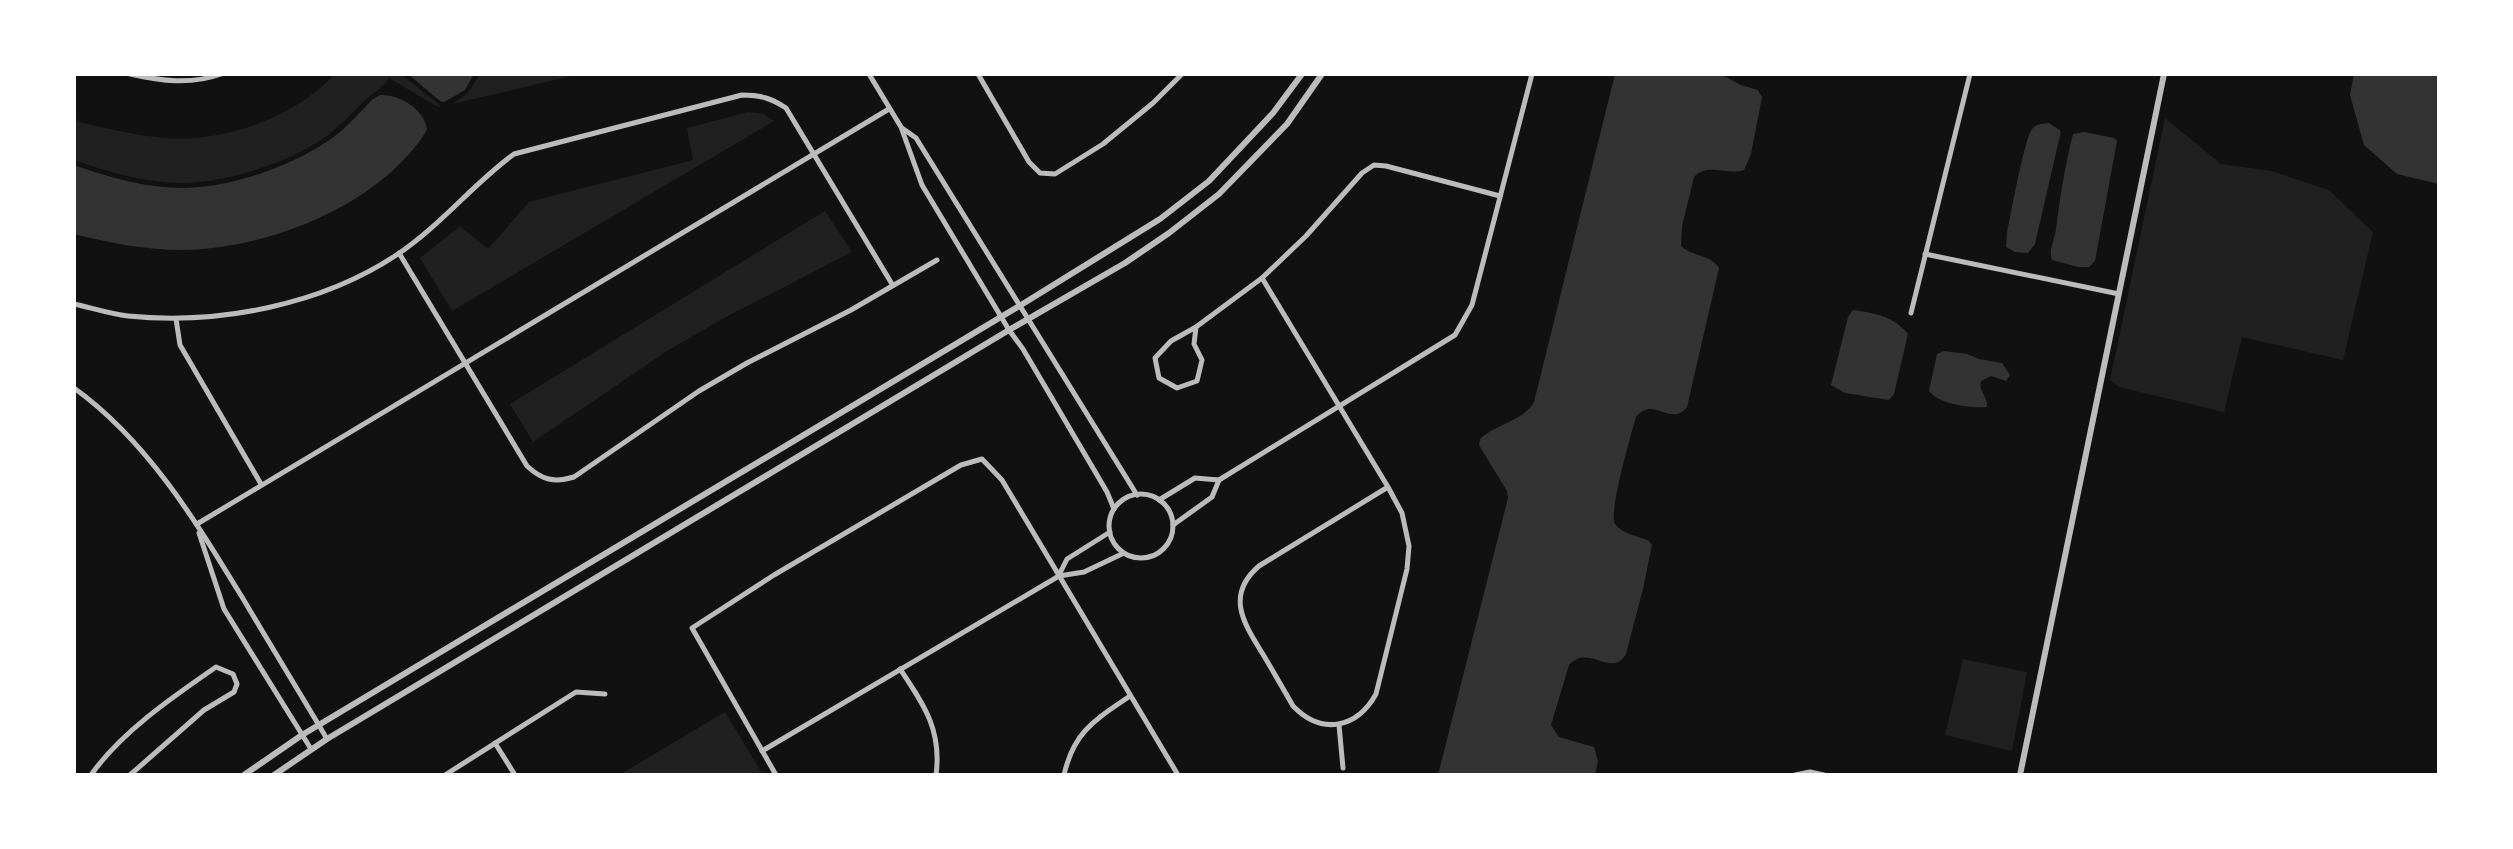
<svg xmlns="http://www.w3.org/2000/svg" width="2513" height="849" font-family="'Archivo Narrow',sans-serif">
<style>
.green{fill:#202020}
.water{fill:#333}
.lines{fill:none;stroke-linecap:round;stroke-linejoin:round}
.minor{stroke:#bcbcbc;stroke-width:5}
.tertiary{stroke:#bcbcbc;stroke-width:6}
</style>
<rect width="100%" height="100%" fill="#111"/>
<!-- green -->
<g class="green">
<path d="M335,74H401L441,106L438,107L389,78C381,90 373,92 363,102C352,113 340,126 327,136C290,162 228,183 182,183C145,183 109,172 74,160V117L82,123C106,128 130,134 155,137C217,145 292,120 335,74Z"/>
<polygon points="480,74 580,74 452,104 467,94"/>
<polygon points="748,112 763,114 774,121 452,311 420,258 460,226 488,249 529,202 693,160 687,128"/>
<polygon points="2165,118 2221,164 2272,171 2329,190 2373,232 2343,360 2242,337 2224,412 2119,387 2110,380"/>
<polygon points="825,211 852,252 722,319 667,351 533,442 510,404"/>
<polygon points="1963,659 2027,672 2012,751 1945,735"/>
<polygon points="725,712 763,775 619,775"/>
</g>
<!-- water -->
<g class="water">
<polygon points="408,74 474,74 465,90 444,102 440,101"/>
<path d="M1615,74H1720L1741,85L1758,90L1762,97L1751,154L1744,170C1727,176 1708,162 1694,177L1682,226L1681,246C1693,257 1710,254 1719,268L1687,407C1670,428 1654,395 1636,417C1631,434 1608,514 1615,524C1622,534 1639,536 1649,541L1652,545L1643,589L1626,654C1611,679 1589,643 1569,665L1551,725L1559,737L1594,747L1598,761L1595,775H1438L1508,498L1507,491L1479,445L1480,439C1495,424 1525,420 1534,402Z"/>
<polygon points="2354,74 2439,74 2439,184 2397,174 2364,145 2350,95"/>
<path d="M380,95C399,94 425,109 427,130C381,205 268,249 183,250C145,250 110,243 74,234V165C108,177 146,188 182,188C230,188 289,167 328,141C345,130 359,113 373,99Z"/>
<path d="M2049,123L2061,131L2035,244L2028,253L2015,252L2006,247L2007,233C2011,214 2024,140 2032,129C2037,123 2043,124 2049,123Z"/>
<path d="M2084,132L2114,138L2117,141L2095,261L2089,267H2078L2052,260C2048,249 2055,240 2056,229C2060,197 2065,165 2073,134Z"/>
<path d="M1853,310C1875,313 1893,316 1908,334L1894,394L1889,400L1845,393L1831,385L1848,317Z"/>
<path d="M1944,351L1967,354L1979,359L2002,363L2010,375L2006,381L1991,376L1981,381C1978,391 1989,398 1987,407C1971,408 1940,405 1929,391L1937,354Z"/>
</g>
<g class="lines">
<!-- minor -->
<g class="minor">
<path d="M130,74C161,81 191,85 221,74"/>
<polyline points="869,74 901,127 922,185 1009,330 1023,349 1107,492 1114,509"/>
<polyline points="978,74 1029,162 1040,173 1055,174 1103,144 1153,103 1182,74"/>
<polyline points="902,128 916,138 1137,495"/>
<path d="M399,253L527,466C542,480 554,483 574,477L699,391L747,363L851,310L937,260"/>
<polyline points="1925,254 2119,294"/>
<path d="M1262,278L1388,487L1402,513L1409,546L1407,569L1376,694C1357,728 1322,736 1293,706C1284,690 1274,673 1264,656C1245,625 1224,596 1259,566L1388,487"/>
<path d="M74,304C92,308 110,314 128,316C219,325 322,305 398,254C441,225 473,184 514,154L742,95C760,95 771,98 786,108L892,284"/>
<polyline points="1911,313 1970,74"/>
<polyline points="176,319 180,345 261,484"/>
<polyline points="1196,327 1194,344 1202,360 1197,381 1177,388 1159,378 1155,358 1171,341 1196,327 1262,278 1306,236 1362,173 1374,165 1386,166 1500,196"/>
<path d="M74,388C149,442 198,525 245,602C272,648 300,693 327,739"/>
<circle cx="1141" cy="526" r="32"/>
<polyline points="1159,500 1195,478 1219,480"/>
<polyline points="197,524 889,109"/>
<polyline points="1173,525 1212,497 1219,480 1455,335 1472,305 1532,74"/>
<polyline points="199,533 224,609 311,749"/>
<polyline points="1059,575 1067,559 1110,532"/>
<path d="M900,669C924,705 942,730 936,775"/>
<polyline points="1339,725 1343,768"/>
<polyline points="495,743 515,775"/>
<polyline points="762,751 1059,576 1084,572 1124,553"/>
<path d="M91,775C121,732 174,696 216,667L233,674L237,684L234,692L204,710L130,775"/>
<polyline points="445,775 576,692 605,694"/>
<polyline points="776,775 692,628 774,575 961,465 982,459 1002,480 1178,775"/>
<path d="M1064,775C1074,731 1095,720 1130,696"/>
<polyline points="1795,775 1810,772 1824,775"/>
</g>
<!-- tertiary -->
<g class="tertiary">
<polyline points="244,775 302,735 1021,305 1160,219 1209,181 1273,113 1302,74"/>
<polyline points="274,775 327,739 1009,330 1125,263 1169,233 1219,194 1287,124 1322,74"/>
<polyline points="2020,775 2164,74"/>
</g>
</g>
<!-- border -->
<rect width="2513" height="849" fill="none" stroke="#ffffff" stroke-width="152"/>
</svg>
